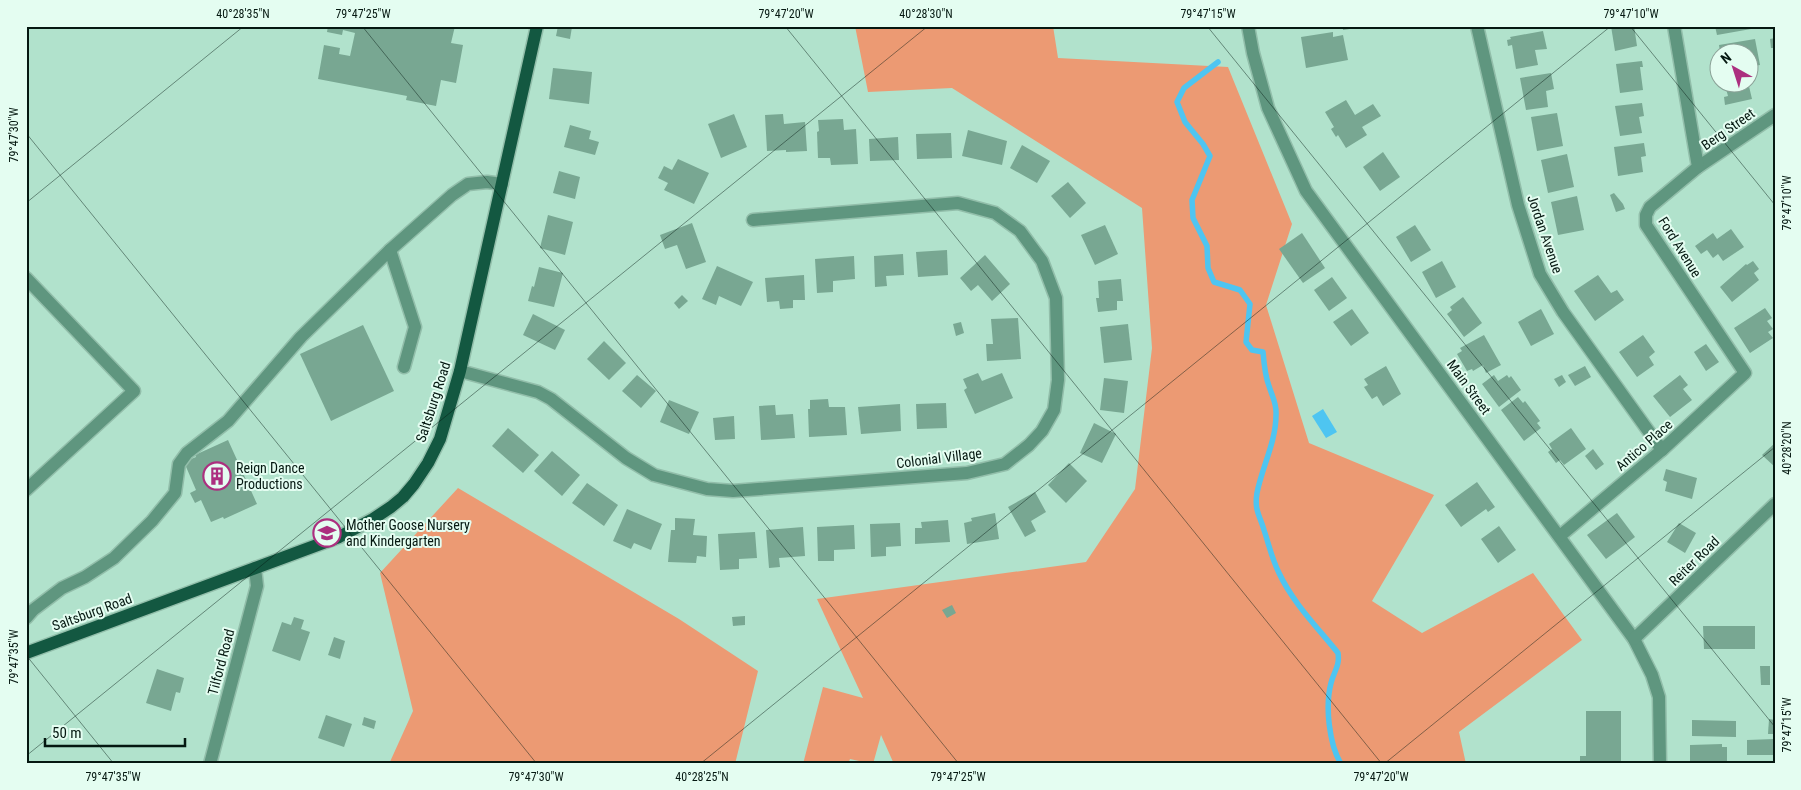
<svg xmlns="http://www.w3.org/2000/svg" width="1801" height="790" font-family="'Roboto Condensed',sans-serif">
<style>
.green{fill:#ec9a73}
.water{fill:#4ec5f1}
.lines{fill:none;stroke-linecap:round;stroke-linejoin:round}
.stream{stroke:#4ec5f1;stroke-width:5.5}
.building{fill:#78a792}
.minor-casing{stroke:#92beaa;stroke-width:15}
.major-casing{stroke:#92beaa;stroke-width:15}
.minor{stroke:#5f967f;stroke-width:12}
.major{stroke:#135841;stroke-width:12}
.ticks{fill:none;stroke:#051811;stroke-width:1;stroke-opacity:0.45}
.labels{text-anchor:middle;dominant-baseline:central;stroke-width:4;stroke-linejoin:round;paint-order:stroke}
.street-label{font-size:14px;fill:#051811;stroke:#e4fdf1}
.poi-label{font-size:14px;fill:#051811;stroke:#e4fdf1;text-anchor:start}
.neatline{fill:none;stroke:#051811;stroke-width:2}
.ticks-label{font-size:12px;text-anchor:middle;fill:#051811}
</style>
<rect width="100%" height="100%" fill="#b1e2cc"/>
<!-- green -->
<g class="green">
<polygon points="855,26 1053,26 1058,58 1228,67 1292,224 1266,305 1309,443 1434,495 1372,601 1422,633 1533,573 1582,640 1459,732 1466,764 894,764 881,735 873,764 850,759 848,764 803,764 823,687 863,698 817,599 1086,562 1135,489 1152,348 1142,208 952,88 868,92"/>
<polygon points="458,488 679,619 758,671 735,764 389,764 413,711 380,573"/>
</g>
<!-- water -->
<polygon class="water" points="1323,409 1337,432 1326,438 1312,416"/>
<g class="lines">
<!-- stream -->
<path class="stream" d="M1218,62L1184,88L1177,102L1185,122L1203,144L1210,156L1192,200L1193,218L1207,246L1208,268L1214,282L1240,290L1250,304L1246,342L1252,350L1263,352C1264,364 1265,376 1269,386C1272,396 1277,404 1276,415C1276,442 1262,467 1257,493C1254,510 1260,516 1264,530C1269,545 1272,559 1279,573C1293,603 1318,628 1338,653C1340,666 1334,671 1331,683C1325,706 1329,744 1341,764"/>
</g>
<!-- building -->
<g class="building">
<polygon points="328,26 455,26 451,43 463,45 456,83 441,80 436,106 406,100 407,96 318,79 324,45 340,48 339,54 350,56 355,33 343,30 342,35 327,32"/>
<polygon points="558,26 572,27 570,39 556,36"/>
<polygon points="1343,26 1363,26 1363,27 1343,30"/>
<polygon points="1611,26 1634,26 1637,46 1615,51"/>
<polygon points="1715,26 1750,26 1751,29 1717,35"/>
<polygon points="1543,31 1547,49 1535,50 1538,65 1516,69 1512,45 1508,46 1507,40 1511,39 1510,37"/>
<polygon points="1333,32 1333,37 1343,35 1348,60 1306,68 1301,37"/>
<polygon points="1775,38 1775,48 1771,48 1770,39"/>
<polygon points="1755,39 1760,65 1748,67 1748,52 1720,52 1719,45"/>
<polygon points="1642,61 1643,67 1640,67 1643,90 1620,93 1616,64"/>
<polygon points="553,68 592,72 589,104 549,99"/>
<polygon points="1551,73 1554,89 1546,91 1548,107 1526,110 1520,78"/>
<polygon points="1738,82 1748,82 1752,99 1725,105 1724,97 1728,96 1725,85"/>
<polygon points="1346,100 1355,115 1373,104 1381,116 1362,127 1367,135 1346,148 1338,135 1336,137 1331,129 1334,127 1325,112"/>
<polygon points="1642,103 1644,116 1639,117 1642,133 1620,136 1615,106"/>
<polygon points="1557,113 1563,146 1537,151 1531,117"/>
<polygon points="734,114 747,147 721,158 708,124"/>
<polygon points="783,114 784,124 805,122 807,151 786,152 786,150 767,151 765,115"/>
<polygon points="843,119 844,130 856,129 858,164 831,165 830,158 818,158 817,132 819,131 818,120"/>
<polygon points="570,125 591,131 589,139 599,142 595,155 564,147"/>
<polygon points="968,130 1007,141 1002,165 962,156"/>
<polygon points="951,133 952,158 917,159 916,134"/>
<polygon points="898,137 899,160 870,161 869,139"/>
<polygon points="1644,143 1646,156 1641,157 1643,172 1618,176 1614,147"/>
<polygon points="1022,145 1050,161 1037,183 1010,168"/>
<polygon points="1383,152 1400,177 1380,191 1363,167"/>
<polygon points="1567,154 1574,187 1548,193 1541,160"/>
<polygon points="678,159 709,173 694,204 664,190 668,183 658,178 664,166 672,170"/>
<polygon points="559,171 580,177 575,199 553,193"/>
<polygon points="1068,182 1086,203 1070,218 1051,196"/>
<polygon points="1614,193 1623,204 1625,209 1616,212 1610,195"/>
<polygon points="1577,196 1584,230 1558,235 1551,202"/>
<polygon points="548,215 573,222 565,255 540,248"/>
<polygon points="692,223 706,262 686,269 677,245 665,249 660,235"/>
<polygon points="1105,225 1118,254 1095,265 1081,235"/>
<polygon points="1415,225 1431,250 1411,262 1396,237"/>
<polygon points="1731,229 1744,247 1723,261 1718,254 1713,258 1707,250 1701,254 1695,246 1713,233 1717,239"/>
<polygon points="1302,233 1325,268 1303,283 1279,249"/>
<polygon points="947,250 948,275 918,277 916,252"/>
<polygon points="903,254 904,275 886,276 887,286 875,287 874,256"/>
<polygon points="985,255 1010,284 992,301 978,285 971,291 960,278"/>
<polygon points="854,256 855,279 833,281 833,292 817,293 815,259"/>
<polygon points="1442,261 1456,287 1436,298 1422,272"/>
<polygon points="1753,261 1759,269 1754,273 1759,280 1732,302 1720,287 1746,264 1747,265"/>
<polygon points="717,266 753,282 741,306 719,296 716,305 702,299"/>
<polygon points="539,267 563,273 554,307 528,301 532,286 534,287"/>
<polygon points="804,275 805,300 793,300 793,308 780,309 779,301 767,302 765,278"/>
<polygon points="1598,275 1611,293 1617,290 1624,300 1595,321 1574,291"/>
<polygon points="1332,277 1347,298 1329,311 1314,290"/>
<polygon points="1121,279 1123,301 1117,301 1117,310 1098,312 1096,298 1099,298 1098,281"/>
<polygon points="682,295 688,301 679,309 674,303"/>
<polygon points="1463,297 1482,323 1464,337 1447,314 1452,310 1450,307"/>
<polygon points="1765,308 1772,318 1767,321 1773,329 1768,332 1773,338 1750,353 1734,328"/>
<polygon points="1352,309 1369,333 1351,346 1333,322"/>
<polygon points="1541,309 1554,334 1531,346 1518,322"/>
<polygon points="533,314 565,330 555,350 523,335"/>
<polygon points="1018,318 1021,359 987,361 986,344 993,344 991,319"/>
<polygon points="961,322 964,333 956,336 953,324"/>
<polygon points="1128,324 1132,360 1104,363 1100,327"/>
<polygon points="363,325 394,391 331,421 300,354"/>
<polygon points="1484,335 1501,365 1486,373 1483,365 1473,371 1472,369 1467,371 1457,354 1462,351 1460,348"/>
<polygon points="1643,335 1655,352 1649,357 1654,365 1637,377 1619,352"/>
<polygon points="604,341 626,363 609,380 587,359"/>
<polygon points="1706,344 1719,362 1706,371 1694,352"/>
<polygon points="1386,366 1401,394 1383,406 1377,396 1372,399 1364,387 1368,385 1364,379"/>
<polygon points="1585,366 1591,377 1575,386 1568,375"/>
<polygon points="978,373 982,381 1002,373 1013,398 975,414 964,390 967,388 963,379"/>
<polygon points="637,375 656,391 641,408 622,391"/>
<polygon points="1494,375 1498,381 1507,375 1509,378 1511,376 1521,390 1499,407 1482,384"/>
<polygon points="1562,375 1566,382 1559,387 1554,379"/>
<polygon points="1680,375 1688,385 1683,389 1692,400 1670,417 1653,396"/>
<polygon points="1104,378 1128,381 1124,413 1100,410"/>
<polygon points="1518,397 1523,403 1525,401 1540,421 1537,423 1541,428 1524,441 1501,410"/>
<polygon points="828,399 829,407 845,407 847,435 809,437 808,409 810,409 810,400"/>
<polygon points="669,400 699,412 689,434 660,422"/>
<polygon points="946,403 947,428 917,429 916,404"/>
<polygon points="900,404 901,431 861,434 858,407"/>
<polygon points="775,405 776,415 793,414 795,438 761,440 759,406"/>
<polygon points="734,416 735,439 715,440 713,418"/>
<polygon points="1094,423 1116,434 1102,463 1080,453"/>
<polygon points="508,428 539,455 523,473 492,446"/>
<polygon points="1571,428 1586,449 1564,465 1560,460 1556,463 1548,452 1552,449 1549,444"/>
<polygon points="228,440 257,504 224,519 223,517 211,522 201,500 195,503 190,493 196,490 184,462 196,457 195,455"/>
<polygon points="1775,443 1775,467 1762,455"/>
<polygon points="1593,449 1604,464 1596,470 1585,456"/>
<polygon points="552,451 580,475 562,496 534,471"/>
<polygon points="1069,463 1087,481 1066,503 1048,485"/>
<polygon points="1666,469 1697,478 1692,499 1665,491 1667,482 1663,480"/>
<polygon points="1477,482 1495,507 1488,512 1486,509 1461,527 1445,505"/>
<polygon points="587,483 618,505 604,526 572,503"/>
<polygon points="1035,492 1046,512 1031,521 1036,531 1025,537 1008,507"/>
<polygon points="627,509 662,524 651,550 634,543 631,549 613,541"/>
<polygon points="995,513 999,539 967,544 964,523 972,521 971,518"/>
<polygon points="1617,513 1635,537 1606,559 1587,535"/>
<polygon points="675,518 695,519 693,535 707,536 706,557 697,556 696,563 668,562 671,530 675,530"/>
<polygon points="948,520 950,542 915,544 915,528 922,528 921,522"/>
<polygon points="900,523 901,546 886,547 886,556 871,557 870,524"/>
<polygon points="1679,523 1696,533 1685,553 1667,542"/>
<polygon points="854,525 855,549 834,550 834,561 818,561 817,527"/>
<polygon points="1499,526 1516,550 1498,563 1481,539"/>
<polygon points="803,527 805,556 779,558 780,567 769,568 766,530"/>
<polygon points="755,532 757,558 739,559 739,569 720,570 718,534"/>
<polygon points="952,605 956,613 947,618 942,610"/>
<polygon points="745,616 745,625 733,626 732,617"/>
<polygon points="294,617 304,620 301,629 310,632 300,661 272,651 282,622 291,625"/>
<polygon points="1703,626 1755,626 1755,649 1704,649"/>
<polygon points="334,637 345,641 340,659 328,655"/>
<polygon points="1760,666 1770,666 1770,685 1761,685"/>
<polygon points="157,669 184,678 180,693 176,692 171,711 146,703"/>
<polygon points="1586,711 1621,711 1621,764 1580,764 1580,756 1586,756"/>
<polygon points="326,715 352,724 344,747 318,738"/>
<polygon points="364,717 376,721 374,729 362,725"/>
<polygon points="1769,719 1775,720 1775,734 1768,734"/>
<polygon points="1692,720 1736,721 1736,737 1692,736"/>
<polygon points="1774,739 1774,755 1747,755 1747,740"/>
<polygon points="1722,744 1722,747 1727,747 1727,764 1690,764 1690,745"/>
</g>
<g class="lines">
<!-- minor casing -->
<g class="minor-casing">
<g id="minor">
<polyline points="1248,26 1253,53 1268,108 1306,191 1634,639 1652,675 1659,697 1660,764"/>
<polyline points="1477,26 1518,205 1540,274 1563,312 1662,450"/>
<polyline points="1698,167 1775,115"/>
<polyline points="390,250 415,327 404,367"/>
<polyline points="26,278 134,391 26,490"/>
<polyline points="460,371 538,392 551,399 626,458 654,475 707,489 733,491 967,473 1005,464 1029,445 1042,431 1054,410 1058,380 1056,298 1042,261 1020,231 995,213 958,203 753,220"/>
<polyline points="1560,536 1662,450 1745,373 1646,225 1646,215 1650,207 1698,167 1674,26"/>
<polyline points="26,618 33,610 62,588 85,577 114,558 152,521 175,493 179,464 187,453 228,421 301,337 390,250 452,195 468,184 487,182 502,184"/>
<polyline points="1634,639 1775,504"/>
<polyline points="210,764 257,586 255,568"/>
</g>
</g>
<!-- major casing -->
<g class="major-casing">
<polyline id="major" points="26,653 339,537 373,519 391,507 403,497 414,484 428,463 440,439 460,371 537,26"/>
</g>
<!-- minor -->
<use href="#minor" class="minor"/>
<!-- major -->
<use href="#major" class="major"/>
</g>
<!-- ticks -->
<path class="ticks" d="M362,26L959,764M785,26L1382,764M1207,26L1775,727M1630,26L1775,205M26,133L537,764M26,203L244,26M26,655L114,764M26,756L928,26M700,764L1611,26M1384,764L1775,447"/>
<!-- icons -->
<defs>
<g id="building-ring" transform="scale(1.4375)"><circle r="9.5" fill="#e4fdf1" stroke="#ac2f7f" stroke-width="1.5"/><path d="M-4-6H4V6H1V3H-1V6H-4ZM-2.5-4.3h1.7v1.8h-1.7ZM.8-4.3h1.7v1.8H.8ZM-2.5-1h1.7V.8h-1.7ZM.8-1h1.7V.8H.8Z" fill="#ac2f7f"/></g>
<g id="school-ring" transform="scale(1.4375)"><circle r="9.5" fill="#e4fdf1" stroke="#ac2f7f" stroke-width="1.5"/><path d="M0-5L7-2L0 1L-7-2ZM-4 1L0 2.5L4 1V4Q0 6-4 4Z" fill="#ac2f7f"/></g>
</defs>
<g fill-rule="evenodd">
<use href="#building-ring" x="217" y="476"/>
<use href="#school-ring" x="327" y="533"/>
</g>
<g class="labels">
<!-- street labels -->
<g class="street-label">
<text transform="translate(1728 129) rotate(-35)">Berg Street</text>
<text transform="translate(1545 234) rotate(71)">Jordan Avenue</text>
<text transform="translate(1680 247) rotate(58)">Ford Avenue</text>
<text transform="translate(1469 387) rotate(54)">Main Street</text>
<text transform="translate(433 402) rotate(-72)">Saltsburg Road</text>
<text transform="translate(1644 445) rotate(-41)">Antico Place</text>
<text transform="translate(939 458) rotate(-7)">Colonial Village</text>
<text transform="translate(1694 561) rotate(-44)">Reiter Road</text>
<text transform="translate(92 612) rotate(-20)">Saltsburg Road</text>
<text transform="translate(221 662) rotate(-75)">Tilford Road</text>
</g>
<!-- poi labels -->
<g class="poi-label">
<text x="236" y="468">Reign Dance<tspan x="236" dy="16">Productions</tspan></text>
<text x="346" y="525">Mother Goose Nursery<tspan x="346" dy="16">and Kindergarten</tspan></text>
</g>
</g>
<!-- border -->
<rect width="1801" height="790" fill="none" stroke="#e4fdf1" stroke-width="55"/>
<!-- north arrow -->
<g transform="translate(1734 68) rotate(321)"><circle r="24" fill="#e4fdf1" stroke="#8ba197"/>
<path d="M0-4L9 19L0 12L-9 19Z" fill="#ac2f7f"/>
<text y="-8" font-size="14" font-weight="bold" text-anchor="middle" fill="#051811">N</text>
</g>
<!-- scale -->
<path d="M45 738v8h140v-8" fill="none" stroke="#051811" stroke-width="2.5"/>
<text x="52" y="738" font-size="15" fill="#051811" stroke="#e4fdf1" stroke-width="4" paint-order="stroke">50 m</text>
<rect x="28" y="28" width="1746" height="734" class="neatline"/>
<g class="ticks-label">
<text x="243" y="18">40°28'35"N</text>
<text x="363" y="18">79°47'25"W</text>
<text x="786" y="18">79°47'20"W</text>
<text x="926" y="18">40°28'30"N</text>
<text x="1208" y="18">79°47'15"W</text>
<text x="1631" y="18">79°47'10"W</text>
<text transform="translate(14 135) rotate(-90)" y="4">79°47'30"W</text>
<text transform="translate(1787 203) rotate(-90)" y="4">79°47'10"W</text>
<text transform="translate(1787 448) rotate(-90)" y="4">40°28'20"N</text>
<text transform="translate(14 657) rotate(-90)" y="4">79°47'35"W</text>
<text transform="translate(1787 725) rotate(-90)" y="4">79°47'15"W</text>
<text x="113" y="781">79°47'35"W</text>
<text x="536" y="781">79°47'30"W</text>
<text x="702" y="781">40°28'25"N</text>
<text x="958" y="781">79°47'25"W</text>
<text x="1381" y="781">79°47'20"W</text>
</g>
</svg>
